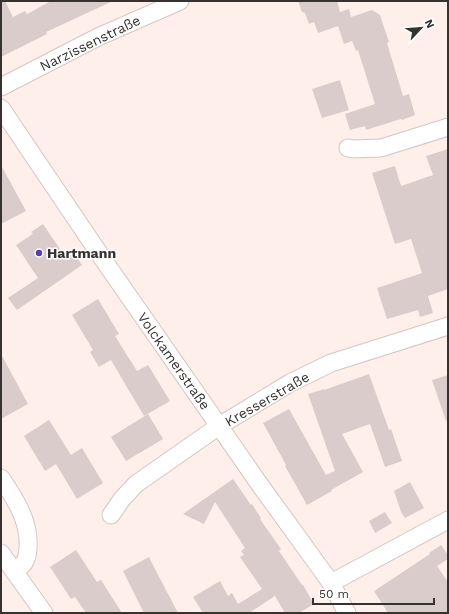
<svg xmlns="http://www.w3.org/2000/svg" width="449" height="614" font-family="'Work Sans',sans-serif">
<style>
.building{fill:#dbcccc}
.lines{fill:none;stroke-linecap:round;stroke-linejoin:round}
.minor-casing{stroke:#d4c6c2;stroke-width:19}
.minor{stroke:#fff;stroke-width:17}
.poi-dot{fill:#5f3ab2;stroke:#fff;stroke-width:1.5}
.labels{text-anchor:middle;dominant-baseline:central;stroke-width:3;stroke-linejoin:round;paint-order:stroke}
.street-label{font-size:14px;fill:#373230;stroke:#fff}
.poi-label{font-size:14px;font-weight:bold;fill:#373230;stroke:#fff;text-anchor:start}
</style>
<rect width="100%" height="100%" fill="#feefeb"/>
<!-- building -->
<g class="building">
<polygon points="1,1 5,1 13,17 25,11 27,14 51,1 113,1 46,32 47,34 1,57"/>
<polygon points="298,1 337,1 340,12 349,9 351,17 372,10 380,15 389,42 387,43 403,96 409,94 415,115 402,120 401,119 366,130 365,126 350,130 345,114 375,104 358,50 356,51 352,41 344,44 338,26 318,33 314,22 309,24 305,13 302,12"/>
<polygon points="340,80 349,110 322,118 312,89"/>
<polygon points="448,149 448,289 428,296 433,313 420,317 418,310 387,319 377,288 422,273 411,239 395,244 372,173 395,166 401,186 433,175 426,156"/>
<polygon points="1,165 26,211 1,224"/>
<polygon points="43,224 66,258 74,253 82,265 17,310 8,298 38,278 16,245 33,234 31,232"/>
<polygon points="98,299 119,334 115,336 137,371 148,365 170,401 144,416 111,360 99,367 90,352 93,350 72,315"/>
<polygon points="1,354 28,404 1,419"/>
<polygon points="369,374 389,430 391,429 402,461 385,467 370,424 342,434 363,472 331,490 332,491 307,505 285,466 286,465 263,423 289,409 326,475 335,471 308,394 324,389 324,390"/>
<polygon points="448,375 448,420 446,421 432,380"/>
<polygon points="148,414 163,439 126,461 111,437"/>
<polygon points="49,420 71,455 82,448 103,483 77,499 56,464 45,471 24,436"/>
<polygon points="233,479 251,505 252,504 261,518 260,519 281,549 279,551 302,585 303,585 314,604 299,613 285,613 275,596 249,613 203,613 193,597 220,581 228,596 232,593 238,604 262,589 240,557 244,555 241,551 245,548 215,502 204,524 183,514"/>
<polygon points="410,482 424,508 405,518 401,512 394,491"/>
<polygon points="385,512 392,523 375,533 369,521"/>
<polygon points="441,545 448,555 448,559 437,566 448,582 448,613 388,613 374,591 430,554 429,553"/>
<polygon points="76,550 97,582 101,580 122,613 86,613 75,597 71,599 50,567"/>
<polygon points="149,557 155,569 178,613 144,613 123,571"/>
</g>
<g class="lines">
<!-- minor casing -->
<g class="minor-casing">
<g id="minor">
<polyline points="1,87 98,37 180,1"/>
<polyline points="1,108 107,265 260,485 331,583 347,613"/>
<polyline points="348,148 353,149 381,148 448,127"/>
<path d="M1,478C15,499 30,521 28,548C28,553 27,558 24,563C21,566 18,569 15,572"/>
<polyline points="111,515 122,499 136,484 219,426 290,383 331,363 448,326"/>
<polyline points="1,553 44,613"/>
<polyline points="331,583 448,520"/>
</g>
</g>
<!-- minor -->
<use href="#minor" class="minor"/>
</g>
<!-- markers -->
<circle class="poi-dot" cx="39" cy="253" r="4"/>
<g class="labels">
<!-- street labels -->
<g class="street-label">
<text transform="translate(90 43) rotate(-26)">Narzissenstraße</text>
<text transform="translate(174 361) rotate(55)">Volckamerstraße</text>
<text transform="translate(267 399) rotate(-30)">Kresserstraße</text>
</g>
<!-- poi labels -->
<g class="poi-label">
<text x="47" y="253">Hartmann</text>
</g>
</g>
<!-- border -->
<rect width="449" height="614" fill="none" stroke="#373230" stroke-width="4"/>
<!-- north arrow -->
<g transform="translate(421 28) rotate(64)" stroke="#ffffff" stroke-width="3" paint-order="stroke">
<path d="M0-3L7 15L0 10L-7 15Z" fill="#373230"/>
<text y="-6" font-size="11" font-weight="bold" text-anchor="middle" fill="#373230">N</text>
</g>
<!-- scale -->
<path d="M313 598v6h121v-6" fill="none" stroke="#373230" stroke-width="2"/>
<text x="319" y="598" font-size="12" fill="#373230" stroke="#ffffff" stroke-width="3" paint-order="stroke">50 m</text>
</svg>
